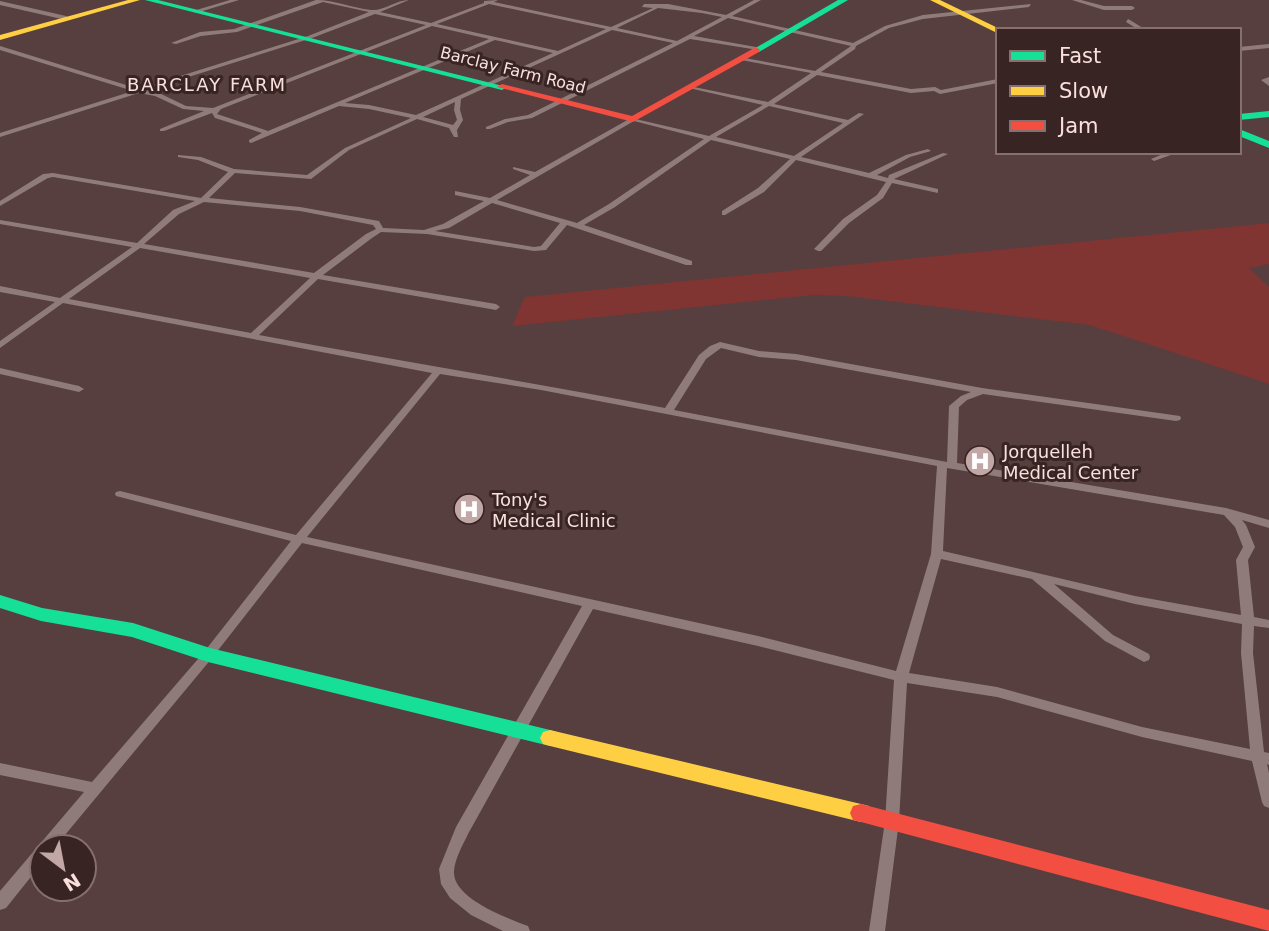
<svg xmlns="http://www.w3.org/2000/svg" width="1269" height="931" font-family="'DejaVu Sans',sans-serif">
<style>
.green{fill:#803532}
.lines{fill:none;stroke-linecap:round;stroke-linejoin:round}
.street{fill:#8f7c7a;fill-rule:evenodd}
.fast{fill:#16e098;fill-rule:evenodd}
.slow{fill:#ffcf43;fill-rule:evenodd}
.jam{fill:#f24e42;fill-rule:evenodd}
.labels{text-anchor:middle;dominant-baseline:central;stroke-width:6;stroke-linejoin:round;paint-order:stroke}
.far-street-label{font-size:16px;fill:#fadfdc;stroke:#382523}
.far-quarter-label{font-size:18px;letter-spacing:2px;fill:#fadfdc;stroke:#382523}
.poi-label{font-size:18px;fill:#fadfdc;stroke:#382523;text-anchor:start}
</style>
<rect width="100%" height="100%" fill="#563f3e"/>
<!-- green -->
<polygon class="green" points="1269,223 1269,264 1249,268 1269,287 1269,384 1090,325 847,296 813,295 512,326 525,297"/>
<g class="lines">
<!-- street -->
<g class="street">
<polygon points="230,0 239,0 196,13 193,11"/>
<path d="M316,0C335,0 352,8 371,10C384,11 396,0 409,0L380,12L431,23L484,3V1L498,0L494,2L611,27L653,8L642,7L644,4H668L726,15L754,0H761L732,16L853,43L885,26L923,15L1031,4L1029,7L923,19L889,28L856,46L855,49L821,72L911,89L935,87L941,90L998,79V83L940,94L934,91L911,93L817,75L774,104L848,120L859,113L864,114L801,157L869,173L906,155L928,149L931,151L910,157L877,175L888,178L889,175L943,153L948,154L894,179L938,189V193L892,183L883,198L849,223L821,251H818L814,249L843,219L877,195L886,182L796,160L764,192L725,215H722V211L758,188L790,159L711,140L615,207L584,225L692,261V265H686L567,225L546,250L534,251L427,234L381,232L372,238L323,275L496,304L500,307L496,310L318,279L259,335C394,360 530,382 665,408L699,355L710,346L720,342L759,351L796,354L982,388L1180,416L1181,418L1180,420L1176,421L983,394L967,400L959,407L957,463L1226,508L1269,520V528L1242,520L1246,525L1255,547L1248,560L1254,617L1269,620V628L1254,626L1253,653L1264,752L1269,753V765L1267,764L1269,773V808L1264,806L1262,802L1252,761L1142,737L997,697L907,683L899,821L885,931H869L885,821L894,680L758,646L593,609L468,834C463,845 455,858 454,871C452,898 507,918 528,926L530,931H503L471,915L450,898L441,884L439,869L456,827L582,606L302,543L212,658L55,847H42V863L6,908L0,910V891L84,792L0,775V763L92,782L204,652L291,541L116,496L115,494L116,492L120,491L296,535L432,373L63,303L0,348V341L55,302L0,292V286L60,298L132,247L0,224V220L137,243L173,210L195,201L53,177L48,178L0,206V201L43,174L53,173L201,198L228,172L198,160L178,157V155L201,157L234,169L307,175L345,148L411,118L369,109L339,106L251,143L249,142V140L262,133L215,118L212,113L164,131H160V129L204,111L183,109L155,96L139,93L0,137V133L133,91L0,50V46L139,89L308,36L369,12L323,2L237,32L201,36L176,44L171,43L200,32L234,29ZM489,4L606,29L558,51L437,24ZM658,8L702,13L722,17L677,41L617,28ZM375,14L426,25L213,108L186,106L159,93L147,90L312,38ZM728,18L851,46L815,71L739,57V59L741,60L811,73L768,102L689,86V88L763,105L709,136L631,118L535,172L513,167V169L530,175L490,198L455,191V195L484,201L443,224L424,230L383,228L379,221L300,207L209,198L235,173L311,179L349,150L417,119L449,128L454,137H458L457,130L463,120L460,110L461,99L612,30L673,43L528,115L505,119L486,127V129H490L508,122L532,118L690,39L758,50L759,49L756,47L694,36ZM432,26L489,39L268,131L217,114L221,109ZM495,40L553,53L416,115L369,105L345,103ZM455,102L454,110L457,120L453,125L423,117ZM769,106L843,123L794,156L716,137ZM634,121L704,139L609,204L577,223L497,200ZM204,202L300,211L373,225L376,229L366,234L314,273L144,244L179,214ZM492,203L560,223L541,246L534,247L435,231L449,228ZM140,248L310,278L251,333L69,299ZM721,348L759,357L796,360L971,392L961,396L949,406L947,462L674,410L706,359ZM440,374L541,390L937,466L931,554L896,671L758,636L307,537ZM947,468L1224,515L1235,527L1243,547L1236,560L1241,615L1135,596L943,551ZM941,559L1032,579L1105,641L1144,662L1149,660L1150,657L1149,654L1113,635L1054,584L1135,604L1242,624L1241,653L1250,749L1142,727L997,687L909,673Z"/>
<polygon points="1072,0 1081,0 1104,6 1132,6 1135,8 1132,10 1104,10"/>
<polygon points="0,1 66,16 69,18 66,20 0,5"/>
<polygon points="1128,19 1130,20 1146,30 1139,30 1126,22"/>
<polygon points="1269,44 1269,48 1239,51 1239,47"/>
<polygon points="1269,77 1269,86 1261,80"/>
<polygon points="1168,152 1179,152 1154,161 1151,159"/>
<polygon points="0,368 79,386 84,389 79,392 0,374"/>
</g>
<!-- fast -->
<g class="fast">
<polygon points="145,0 158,0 507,87 502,90"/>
<polygon points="838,0 848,0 759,52 752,50"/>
<polygon points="1269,111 1269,117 1239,120 1239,114"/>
<polygon points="1239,129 1269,141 1269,148 1239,136"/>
<polygon points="0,595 42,608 133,623 210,648 550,730 557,732 560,738 557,744 550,746 208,662 132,637 41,621 0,608"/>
</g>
<!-- slow -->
<g class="slow">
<polygon points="128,0 140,0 0,40 0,35"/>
<polygon points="930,0 940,0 1002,30 995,32"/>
<polygon points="550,730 861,804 869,806 872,813 869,820 861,822 550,746 543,744 540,738 543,732"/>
</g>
<!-- jam -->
<g class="jam">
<polygon points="756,47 760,50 759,52 633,122 497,87 502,84 632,116"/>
<polygon points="861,804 1269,910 1269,931 861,822 853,820 850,813 853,806"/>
</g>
</g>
<!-- icons -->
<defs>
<g id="hospital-disc" transform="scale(1.575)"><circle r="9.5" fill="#c1a7a5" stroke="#382523"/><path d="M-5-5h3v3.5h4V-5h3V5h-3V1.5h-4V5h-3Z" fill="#fff"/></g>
</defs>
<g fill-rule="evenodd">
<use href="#hospital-disc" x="980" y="461"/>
<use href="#hospital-disc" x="469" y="509"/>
</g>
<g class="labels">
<!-- far-street labels -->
<g class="far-street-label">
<text transform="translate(513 70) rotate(14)">Barclay Farm Road</text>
</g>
<!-- far-quarter labels -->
<g class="far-quarter-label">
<text x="207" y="84">BARCLAY FARM</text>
</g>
<!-- poi labels -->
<g class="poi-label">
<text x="1003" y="451">Jorquelleh<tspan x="1003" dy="21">Medical Center</tspan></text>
<text x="492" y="499">Tony's<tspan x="492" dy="21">Medical Clinic</tspan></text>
</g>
</g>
<!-- legend -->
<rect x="996" y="28" width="245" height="126" fill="#382523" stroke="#866f6d" stroke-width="2"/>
<rect x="1010" y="51" width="35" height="10" fill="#16e098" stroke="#866f6d" stroke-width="2"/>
<text x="1059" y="63" font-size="21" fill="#fadfdc">Fast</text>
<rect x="1010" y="86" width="35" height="10" fill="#ffcf43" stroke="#866f6d" stroke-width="2"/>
<text x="1059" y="98" font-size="21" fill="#fadfdc">Slow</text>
<rect x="1010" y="121" width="35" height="10" fill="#f24e42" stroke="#866f6d" stroke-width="2"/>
<text x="1059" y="133" font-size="21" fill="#fadfdc">Jam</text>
<!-- north arrow -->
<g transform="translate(63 868) rotate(148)"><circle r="33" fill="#382523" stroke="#866f6d" stroke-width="2"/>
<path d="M0-5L12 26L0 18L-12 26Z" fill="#c1a7a5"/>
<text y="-10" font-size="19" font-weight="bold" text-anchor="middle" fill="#fadfdc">N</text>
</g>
</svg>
